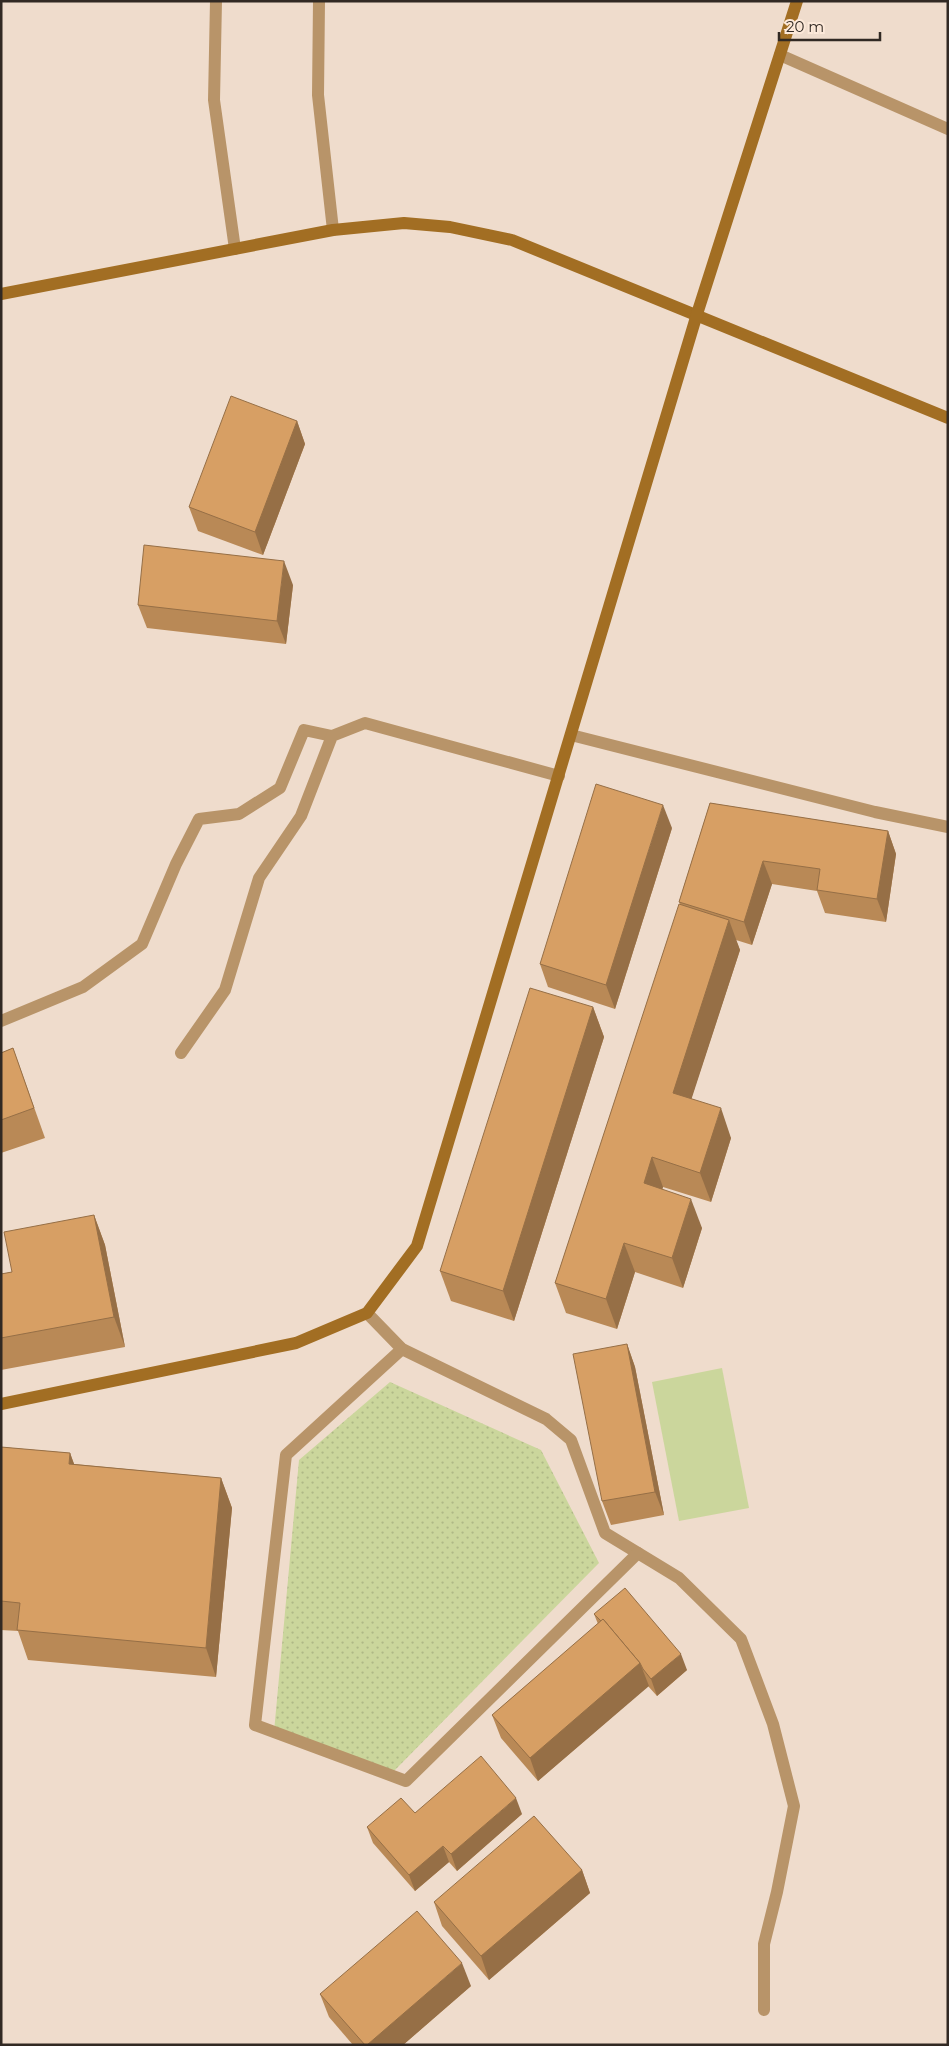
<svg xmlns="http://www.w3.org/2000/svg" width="949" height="2046" font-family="Montserrat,sans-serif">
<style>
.park{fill:url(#park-dots)}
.pitch{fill:#cbd69c}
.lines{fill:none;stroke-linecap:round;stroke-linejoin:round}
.street{stroke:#b89469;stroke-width:12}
.secondary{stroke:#a26e23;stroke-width:12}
.wall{fill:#b98956}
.shaded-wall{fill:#966f46}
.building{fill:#d79f64;stroke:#966f46}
</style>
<defs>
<pattern id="park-dots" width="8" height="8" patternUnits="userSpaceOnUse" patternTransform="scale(1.25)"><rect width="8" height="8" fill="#cbd69c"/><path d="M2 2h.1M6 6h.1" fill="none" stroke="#afb886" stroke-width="1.8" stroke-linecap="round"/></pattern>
</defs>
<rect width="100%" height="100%" fill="#efdccc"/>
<!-- park -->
<polygon class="park" points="390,1382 541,1450 599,1563 393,1772 274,1732 299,1460"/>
<!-- pitch -->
<polygon class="pitch" points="722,1368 749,1508 679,1521 652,1382"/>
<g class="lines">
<!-- street -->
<g class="street">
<polyline points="216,1 214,100 235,249"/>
<polyline points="319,1 318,95 333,230"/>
<polyline points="780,55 948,129"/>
<polyline points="571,735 875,812 948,827"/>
<polyline points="1,1021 83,987 142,944 176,864 199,819 239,814 280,788 304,730 332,736"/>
<polyline points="181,1053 225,990 259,878 301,816 332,736 365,723 559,776"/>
<polyline points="367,1313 402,1349 546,1419 571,1440 605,1533 679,1578 741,1639 773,1724 794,1806 777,1892 764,1944 764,2010"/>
<polyline points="402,1349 286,1455 255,1725 406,1781 638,1553"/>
</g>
<!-- secondary -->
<g class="secondary">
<polyline points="1,294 333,230 404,223 450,227 512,240 948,418"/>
<polyline points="1,1404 296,1343 367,1313 417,1246 697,314 797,1"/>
</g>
</g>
<!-- wall -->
<g class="wall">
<polygon points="297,421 305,444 263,555 198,531 189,507"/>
<polygon points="293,585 286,644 147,628 138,605"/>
<polygon points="710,803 888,831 896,854 886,922 825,913 817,891 772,884 752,945 736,940 740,950 691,1099 731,1138 711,1202 663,1187 662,1189 702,1228 683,1288 635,1272 617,1329 566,1313 555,1283 680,904 679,902"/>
<polygon points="672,828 615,1009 548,987 540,964"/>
<polygon points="593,1007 604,1037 514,1321 451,1301 440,1271"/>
<polygon points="13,1048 45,1138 1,1153 1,1053"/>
<polygon points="94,1215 105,1245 125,1347 1,1370 1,1274 12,1272"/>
<polygon points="627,1344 635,1367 664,1515 611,1525 602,1501"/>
<polygon points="1,1447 70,1453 74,1464 221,1478 232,1508 216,1677 28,1660 18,1631 1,1630"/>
<polygon points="594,1614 687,1670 657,1696 648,1686 538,1781 501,1738 492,1715 598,1624"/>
<polygon points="415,1813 522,1814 457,1871 449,1862 415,1891 373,1843 367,1827"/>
<polygon points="582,1870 590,1893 489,1980 442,1926 434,1902"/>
<polygon points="471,1986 403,2045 353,2045 329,2017 320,1994"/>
</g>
<!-- shaded-wall -->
<g class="shaded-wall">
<polygon points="297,421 305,444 263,555 255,532"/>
<polygon points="284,561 293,585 286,644 277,621"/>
<polygon points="663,805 672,828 615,1009 606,985"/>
<polygon points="888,831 896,854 886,922 877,899"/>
<polygon points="763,861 772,884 752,945 744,922"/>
<polygon points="729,920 740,950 684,1122 673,1093"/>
<polygon points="593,1007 604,1037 514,1321 503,1291"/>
<polygon points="721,1108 731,1138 711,1202 700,1173"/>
<polygon points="652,1157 663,1187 655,1213 644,1183"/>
<polygon points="691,1199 702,1228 683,1288 672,1258"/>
<polygon points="94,1215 105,1245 125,1347 114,1317"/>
<polygon points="624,1243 635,1272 617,1329 606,1299"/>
<polygon points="627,1344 635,1367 664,1515 655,1492"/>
<polygon points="70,1453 81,1483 69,1464"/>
<polygon points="221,1478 232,1508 216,1677 206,1648"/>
<polygon points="681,1654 687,1670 657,1696 651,1679"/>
<polygon points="640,1663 649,1686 538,1781 530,1758"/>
<polygon points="516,1798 522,1814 457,1871 451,1854"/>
<polygon points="443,1846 449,1862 415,1891 409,1875"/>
<polygon points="582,1870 590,1893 489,1980 481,1956"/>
<polygon points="462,1963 471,1986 403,2045 367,2045"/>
</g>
<!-- building -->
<g class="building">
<polygon points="231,396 297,421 255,532 189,507"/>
<polygon points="144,545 284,561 277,621 138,605"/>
<polygon points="596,784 663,805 606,985 540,964"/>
<polygon points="710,803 888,831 877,899 817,890 820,869 763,861 744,922 679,902"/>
<polygon points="679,904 729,920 673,1093 721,1108 700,1173 652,1157 644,1183 691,1199 672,1258 624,1243 606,1299 555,1283"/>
<polygon points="530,988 593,1007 503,1291 440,1271"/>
<polygon points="13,1048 34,1108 1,1120 1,1053"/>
<polygon points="94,1215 114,1317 1,1338 1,1274 12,1272 4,1232"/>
<polygon points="627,1344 655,1492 602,1501 573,1354"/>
<polygon points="1,1447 70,1453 69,1464 221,1478 206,1648 17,1630 20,1603 1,1601"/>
<polygon points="625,1588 681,1654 651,1679 643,1669 640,1663 603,1619 601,1621 594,1614"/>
<polygon points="603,1619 640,1663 530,1758 492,1715"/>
<polygon points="481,1756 516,1798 451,1854 443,1846 409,1875 367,1827 401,1798 415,1813"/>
<polygon points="534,1816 582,1870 481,1956 434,1902"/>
<polygon points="417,1911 462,1963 367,2045 365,2045 320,1994"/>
</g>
<!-- border -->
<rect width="949" height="2046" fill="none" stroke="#312923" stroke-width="5"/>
<!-- scale -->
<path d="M779 32v8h101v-8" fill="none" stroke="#312923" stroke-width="2.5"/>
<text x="786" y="32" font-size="15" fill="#312923" stroke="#fde9d9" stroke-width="4" paint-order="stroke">20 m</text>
</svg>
